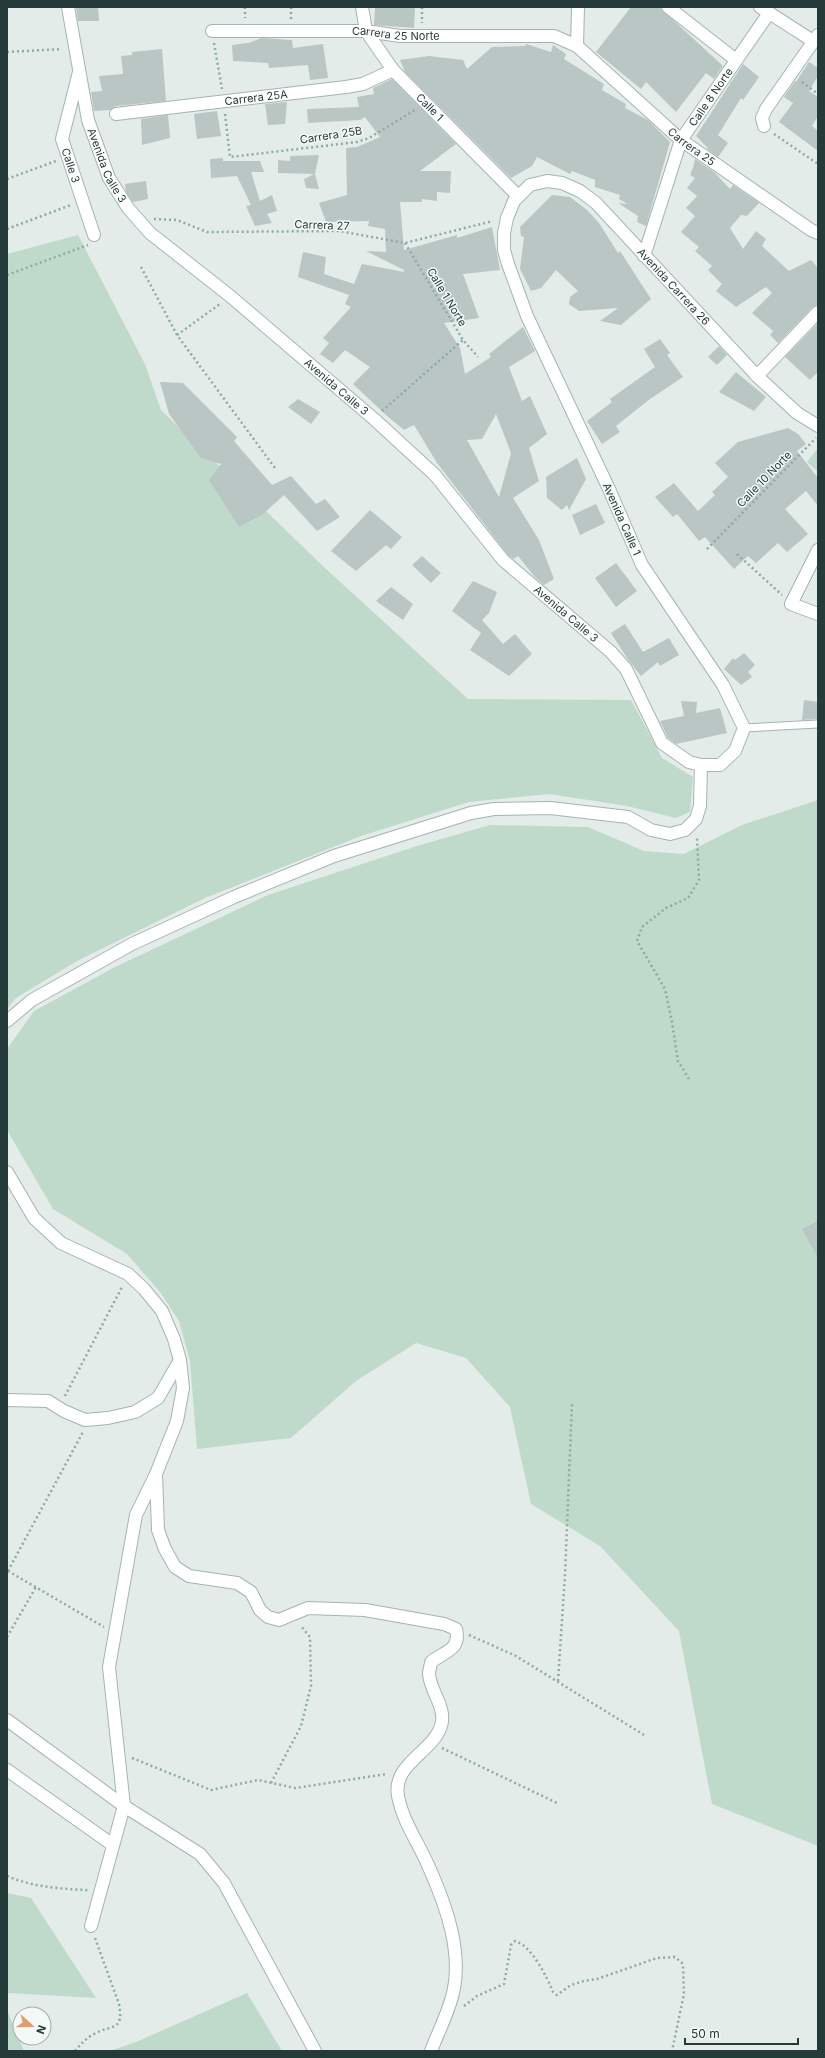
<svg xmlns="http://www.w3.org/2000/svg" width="825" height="2058" font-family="Inter,sans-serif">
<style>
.green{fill:#bfdacb}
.building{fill:#b9c6c3;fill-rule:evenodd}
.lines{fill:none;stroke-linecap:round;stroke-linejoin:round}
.lane-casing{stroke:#a7b3b1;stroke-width:9}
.street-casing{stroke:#a7b3b1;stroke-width:14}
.secondary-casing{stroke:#a3b6b3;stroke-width:14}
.path{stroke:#88aca6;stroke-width:2.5;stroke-dasharray:2 3;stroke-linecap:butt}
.lane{stroke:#fff;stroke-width:7}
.street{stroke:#fff;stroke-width:12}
.secondary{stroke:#fff;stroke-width:12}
.labels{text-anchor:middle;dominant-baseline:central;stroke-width:3;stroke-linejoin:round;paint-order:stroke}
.street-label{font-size:11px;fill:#253b39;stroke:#f4f9f7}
</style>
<rect width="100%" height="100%" fill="#e4ece9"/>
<!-- green -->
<g class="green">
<polygon points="78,235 145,364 161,410 324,567 468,699 631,700 662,758 693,777 690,812 676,818 627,806 549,794 469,802 361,836 205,898 77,961 16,998 7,1009 7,254"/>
<polygon points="818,448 818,472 807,462"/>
<polygon points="818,800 818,1846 712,1804 679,1631 600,1546 531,1504 510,1407 466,1358 416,1343 356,1381 291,1438 197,1449 190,1361 179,1321 160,1292 127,1254 53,1209 7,1130 7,1049 34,1011 117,966 268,895 417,846 490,825 588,827 644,851 684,854 742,825"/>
<polygon points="7,1893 31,1898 96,1998 7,1993"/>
<polygon points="247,1993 282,2051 110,2051 136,2042"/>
<polygon points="7,2010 24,2051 7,2051"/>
</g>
<!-- building -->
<g class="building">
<polygon points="76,7 98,7 99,21 78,21"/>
<polygon points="375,7 415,7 414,28 374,25"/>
<polygon points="631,7 659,7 723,66 714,79 706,73 676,112 646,82 641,89 596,52"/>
<polygon points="262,38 292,40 293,48 323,44 328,78 310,80 308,65 269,68 268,63 233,61 232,45 248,43"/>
<polygon points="526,44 551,52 553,45 566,54 564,59 604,84 602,90 626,104 625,108 648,120 670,142 646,226 637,222 638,216 618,203 628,204 619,199 620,195 595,187 595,180 572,171 570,174 537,157 532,166 511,178 405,72 400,60 429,56 463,60 467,69 492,47 525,46"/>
<polygon points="162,49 166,101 116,106 110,110 94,111 91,92 102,91 99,76 123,74 121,56 132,55 132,52"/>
<polygon points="809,62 818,68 818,76 809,91 818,97 818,116 812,126 818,131 818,151 779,122 793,103 784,97 795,81 796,82"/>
<polygon points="743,64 759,77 743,100 741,98 718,135 728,143 718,157 707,149 708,148 696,136"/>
<path d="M392,79L456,144L420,171H451L450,193L437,192V201L422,199V202H400L404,250L457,235V238L492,227L500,270L463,274L479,318L444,323L460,348L465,374L491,357L489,354L523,327L535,351L509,367L522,401L530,396L547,434L529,448L539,481L513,498L539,540L554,579L544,585L534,576L518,556L514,559L508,555L437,463L414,425L404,430L386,415L353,384L370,367L345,350L333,363L320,354L329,343L323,338L351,307L345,304L349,295L298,277L303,252L326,257L324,274L354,284L362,264L404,272V270L366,251L386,252L385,229L368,226L369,221L326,222L319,203L347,195L346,148L357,147L380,137L365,117L360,120L308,123L307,109L359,107L357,97L374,94L373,88ZM496,414L511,453L499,497L467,440L482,439Z"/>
<polygon points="287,102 285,124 268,125 265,104"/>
<polygon points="217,111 221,136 197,139 194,114"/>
<polygon points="168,115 170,138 142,145 141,119"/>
<polygon points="319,155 315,174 319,189 306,188 304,179 314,174 278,173 278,160 290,161 290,156"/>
<polygon points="223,158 223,161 260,161 264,172 251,172 260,201 272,195 277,211 267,214 272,223 255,226 246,206 251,205 237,176 211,178 210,159"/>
<polygon points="695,159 714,172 730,189 733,185 759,203 747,216 741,215 730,228 743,249 756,231 766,239 762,246 789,271 811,260 818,268 818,305 813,307 778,343 770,335 773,331 752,313 772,293 766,287 736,307 716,291 722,284 708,270 712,266 695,251 699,247 681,232 695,216 686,208 697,196 687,188 695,178 690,175 693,168"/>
<polygon points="146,181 148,199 133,202 126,192 125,184"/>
<polygon points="552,195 570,197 587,210 599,223 618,253 620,251 651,299 621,325 600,321 618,308 579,311 569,304 570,297 578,291 556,270 541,288 531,291 520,269 524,237 521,236 520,227"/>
<polygon points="818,323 818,372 810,380 785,357"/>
<polygon points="660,339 670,353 667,355 683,377 650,399 616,426 620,432 602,444 587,421 612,402 610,399 655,367 644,349"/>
<polygon points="719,346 727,355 717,365 708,357"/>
<polygon points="736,372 766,397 754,411 719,392"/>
<polygon points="160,382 183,383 237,437 234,441 272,485 291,476 316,504 325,499 340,517 317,531 284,495 263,514 239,527 209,480 221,464 201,458 169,414"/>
<polygon points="298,399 320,412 311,424 288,407"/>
<polygon points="788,428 798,434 806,444 797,451 818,478 818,506 806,491 785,509 808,534 787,552 778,543 756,563 748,556 734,569 705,537 699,541 677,514 673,517 655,497 674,483 698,511 715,495 712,492 728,477 715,463 738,442"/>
<polygon points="577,458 586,479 569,510 567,505 562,510 547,498 546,477"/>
<polygon points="596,504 605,523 580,535 572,515"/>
<polygon points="370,510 402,537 391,549 386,545 356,571 331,551"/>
<polygon points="422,556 441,573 431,583 412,565"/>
<polygon points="616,563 637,591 616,607 595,578"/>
<polygon points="473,581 497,592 489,613 482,620 503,644 515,634 532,654 509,676 470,650 481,633 452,611"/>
<polygon points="391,587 413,604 403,620 376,601"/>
<polygon points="625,624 643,652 669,638 679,655 660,666 658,662 641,676 627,658 611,633"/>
<polygon points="744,653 755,665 748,672 752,677 741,685 724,669 733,658 735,660"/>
<polygon points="804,700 818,702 817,719 802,720"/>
<polygon points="681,701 697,702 696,713 720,708 727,733 676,744 668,738 660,721 684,716"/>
<polygon points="818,1221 818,1258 802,1229"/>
</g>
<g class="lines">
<!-- lane casing -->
<g class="lane-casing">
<polyline id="lane" points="744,728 818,724"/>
</g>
<!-- street casing -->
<g class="street-casing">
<g id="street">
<polyline points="668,7 736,60"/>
<polyline points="760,7 813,41"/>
<path id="s1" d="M212,31H366L400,36H554L577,46L681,140L811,230L818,233"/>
<polyline points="577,46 578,7"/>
<path id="s2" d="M79,72L62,139L94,235"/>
<path id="s3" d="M116,114L346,87L363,84L393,70"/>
<polyline points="764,126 762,118 766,109 818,35"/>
<path id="s4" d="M644,256L681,140L769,13"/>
<polyline points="757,376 818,312"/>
<polyline points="818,550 791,604 818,614"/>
<polyline points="7,1021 32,1000 132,944 234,897 334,856 471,813 494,809 550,808 628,817 651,830 670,834 685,830 696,819 700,806 701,765"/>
<polyline points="7,1172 34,1218 61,1243 128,1274 144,1289 162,1311 174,1339 180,1360 183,1388 177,1421 156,1474 136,1515 109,1667 124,1806 91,1926"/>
<polyline points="7,1400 48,1401 64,1411 85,1420 108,1418 135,1412 158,1398 180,1360"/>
<path d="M156,1474L158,1530L165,1549L175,1567L189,1576L237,1583L251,1592L260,1610L268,1617L279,1620L308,1608L365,1610L444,1624L456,1629C461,1650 445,1651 431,1662C431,1665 429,1670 429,1674C430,1691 447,1708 441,1726C433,1752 392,1764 398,1796C403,1822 418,1842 428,1865C446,1905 464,1954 452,1997C447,2015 438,2033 431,2051"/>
<polyline points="7,1720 124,1806 200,1854 224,1883 315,2051"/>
<polyline points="7,1770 113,1845"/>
</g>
</g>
<!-- secondary casing -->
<g class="secondary-casing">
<g id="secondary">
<path id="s5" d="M68,7L88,120L109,178L128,208L150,233L230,296L374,419L435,475L503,560L611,652L626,669L662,743L689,762L701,765H720L735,751L744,728L723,685L642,565L609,489L527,316L508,264L504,250V233L507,218L514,201L530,185L547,181L562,183L580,191L596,203L757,376L797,413L818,426"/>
<path id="s6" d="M362,7L366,31L393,70L518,196"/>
</g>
</g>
<!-- path -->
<g class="path">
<polyline points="245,7 245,18"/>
<polyline points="422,7 422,23"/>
<polyline points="291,19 291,7"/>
<polyline points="214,43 222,89"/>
<polyline points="7,52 62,49"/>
<polyline points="802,82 818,94"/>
<polyline points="225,114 230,157 357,142 369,138 415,110"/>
<polyline points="774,134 818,164"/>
<polyline points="7,179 56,161"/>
<polyline points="154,219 177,220 207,232 339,231 405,243 493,221"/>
<polyline points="7,229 71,205"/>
<polyline points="405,243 463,340 478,357"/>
<polyline points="141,267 177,335 275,468"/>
<polyline points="7,275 88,245"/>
<polyline points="177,335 220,304"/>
<polyline points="382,411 463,340"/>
<polyline points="707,549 816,438"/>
<polyline points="737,554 782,595"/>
<polyline points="689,1079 678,1061 672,1022 665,989 637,941 642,927 666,908 688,898 699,880 697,837"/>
<polyline points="65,1396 122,1287"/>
<polyline points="8,1571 83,1432"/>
<polyline points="8,1571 104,1627"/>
<polyline points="469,1635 516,1656 644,1735"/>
<polyline points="7,1637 36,1587"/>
<polyline points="558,1681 565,1575 572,1403"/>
<polyline points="442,1748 557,1803"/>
<polyline points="132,1758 211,1790 258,1780 295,1788 387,1774"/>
<polyline points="271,1783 301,1726 311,1686 310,1637 301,1626"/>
<path d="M7,1876C33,1887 60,1889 88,1890"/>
<path d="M464,2006L477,1996L504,1984L511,1945L515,1941C531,1945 547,1977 553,1992L557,1995L571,1985L584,1981L597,1979L657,1958L675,1957L683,1964L684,1994L672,2051"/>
<path d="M75,2051C81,2044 86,2038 94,2034C112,2024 124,2032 119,2004L95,1938"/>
</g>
<!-- lane -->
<use href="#lane" class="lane"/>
<!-- street -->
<use href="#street" class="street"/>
<!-- secondary -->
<use href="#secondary" class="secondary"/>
</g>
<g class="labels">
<!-- street labels -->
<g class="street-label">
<text stroke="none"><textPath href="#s1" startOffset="184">Carrera 25 Norte</textPath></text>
<text stroke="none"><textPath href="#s4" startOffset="174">Calle 8 Norte</textPath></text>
<text stroke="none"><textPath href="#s3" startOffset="141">Carrera 25A</textPath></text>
<text stroke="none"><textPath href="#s6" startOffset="124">Calle 1</textPath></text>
<text transform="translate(331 135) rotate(-9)">Carrera 25B</text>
<text stroke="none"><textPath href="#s1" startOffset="520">Carrera 25</textPath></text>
<text stroke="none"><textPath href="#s2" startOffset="97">Calle 3</textPath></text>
<text stroke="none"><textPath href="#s5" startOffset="164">Avenida Calle 3</textPath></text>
<text transform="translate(322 225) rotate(2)">Carrera 27</text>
<text stroke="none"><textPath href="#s5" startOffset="1881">Avenida Carrera 26</textPath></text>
<text transform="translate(447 297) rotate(59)">Calle 1 Norte</text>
<text stroke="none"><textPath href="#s5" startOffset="487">Avenida Calle 3</textPath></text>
<text transform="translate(764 479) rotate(-46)">Calle 10 Norte</text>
<text transform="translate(622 519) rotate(66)">Avenida Calle 1</text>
<text stroke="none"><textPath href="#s5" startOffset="811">Avenida Calle 3</textPath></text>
</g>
</g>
<!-- border -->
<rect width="825" height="2058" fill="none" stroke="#253b39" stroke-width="16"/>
<!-- north arrow -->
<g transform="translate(32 2026) rotate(111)"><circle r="19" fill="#f4f9f7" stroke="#a1adab"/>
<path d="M0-3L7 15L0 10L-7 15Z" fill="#e39b6b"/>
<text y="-6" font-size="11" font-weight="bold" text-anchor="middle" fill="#253b39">N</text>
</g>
<!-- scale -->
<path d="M685 2038v6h113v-6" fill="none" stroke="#253b39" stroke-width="2"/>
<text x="691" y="2038" font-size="12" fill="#253b39" stroke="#f4f9f7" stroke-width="3" paint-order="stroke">50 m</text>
</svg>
